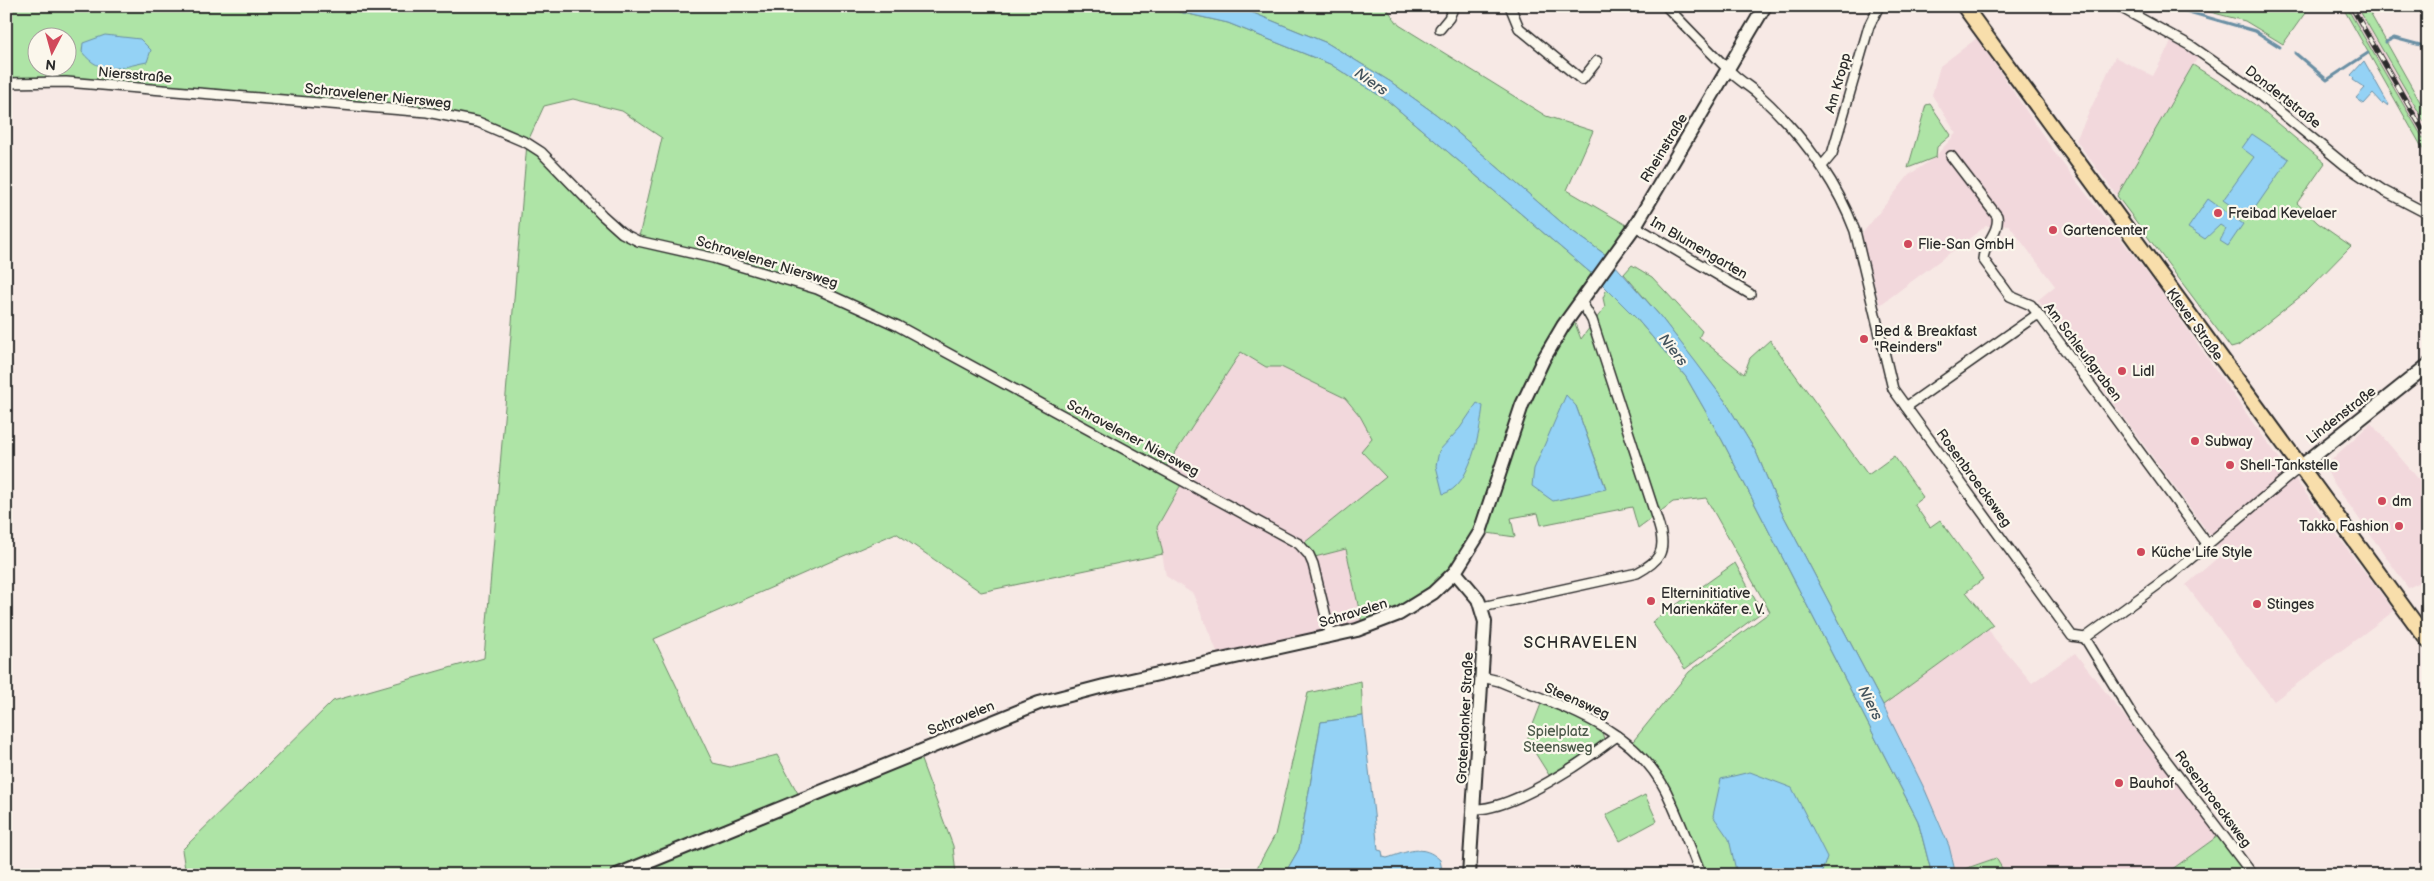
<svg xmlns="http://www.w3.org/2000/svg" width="2434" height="881" font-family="'Balsamiq Sans',sans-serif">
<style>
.built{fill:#f2d8dc}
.green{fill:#aee4a6;stroke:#6c8868;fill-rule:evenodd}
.water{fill:#94d2f5;stroke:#6a8fa4}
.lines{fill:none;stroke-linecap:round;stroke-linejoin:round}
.stream{stroke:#6a8fa4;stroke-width:3}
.street-casing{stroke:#2b2b2b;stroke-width:12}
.secondary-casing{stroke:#2b2b2b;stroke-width:16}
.primary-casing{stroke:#2b2b2b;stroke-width:18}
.street{stroke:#fbf7ec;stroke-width:9}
.secondary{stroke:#fbf7ec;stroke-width:12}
.primary{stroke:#f8deab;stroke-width:14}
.rail-casing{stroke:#2b2b2b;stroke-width:5}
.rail{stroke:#fbf7ec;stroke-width:3;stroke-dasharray:9;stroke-linecap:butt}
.poi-dot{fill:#d1495b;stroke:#fbf7ec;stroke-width:2}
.labels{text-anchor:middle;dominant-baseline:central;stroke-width:4.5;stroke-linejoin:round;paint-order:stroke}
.street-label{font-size:14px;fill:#2b2b2b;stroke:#fbf7ec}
.poi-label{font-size:14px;fill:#2b2b2b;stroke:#fbf7ec;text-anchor:start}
.park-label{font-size:14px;fill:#4c594a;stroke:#fbf7ec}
.water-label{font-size:15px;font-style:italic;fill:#45555e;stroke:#fbf7ec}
.quarter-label{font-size:16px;letter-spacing:1px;fill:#2b2b2b;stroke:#fbf7ec}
</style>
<rect width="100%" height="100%" fill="#f7e9e5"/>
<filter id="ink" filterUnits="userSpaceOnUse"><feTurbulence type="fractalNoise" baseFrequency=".02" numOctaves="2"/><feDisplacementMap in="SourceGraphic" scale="10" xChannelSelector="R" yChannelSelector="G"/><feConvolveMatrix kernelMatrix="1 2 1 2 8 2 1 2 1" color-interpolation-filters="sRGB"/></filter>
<g filter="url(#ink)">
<!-- built -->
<g class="built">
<polygon points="2346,6 2357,6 2428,128 2428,147"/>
<polygon points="1977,38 2057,156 2157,286 2253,423 2394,611 2274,701 2186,585 2223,553 2038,300 2055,286 2009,225 1986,226 1880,305 1861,235 1909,175 1934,158 1956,133 1932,95 1940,66"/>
<polygon points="2171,42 2198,57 2117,196 2076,140 2115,57 2153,76"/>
<polygon points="1241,352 1266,367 1281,367 1345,398 1360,416 1372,438 1361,452 1386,477 1299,547 1307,559 1346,549 1363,628 1221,661 1193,594 1166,576 1157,527 1183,481 1164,471"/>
<polygon points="2371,423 2421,482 2428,479 2428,578 2408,588 2331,479 2328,472 2331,460"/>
<polygon points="1988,628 1994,638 2032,683 2075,653 2218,836 2164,875 2006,875 1996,858 1956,872 1949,846 1939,820 1883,705"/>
</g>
<!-- green -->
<g class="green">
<path d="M6,6H1153L1228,23L1330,64L1388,101L1592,274L1548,341L1574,321L1581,339L1605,307L1603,298L1607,288L1636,318L1686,377L1722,440L1918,821L1932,875H1701L1665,790L1630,745L1689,672L1770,612L1706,498L1673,502L1638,528L1632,507L1541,525L1538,513L1511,518L1515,537L1480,532L1476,526C1469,538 1462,551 1454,562C1430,592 1395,609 1363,628L1346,549L1307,559L1299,547L1386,477L1361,451L1372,438L1360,416L1345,398L1281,367H1266L1241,352L1164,470L1183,481L1157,527L1163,554L981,592L896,533L654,639L713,763L730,767L777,755L801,799L918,752L953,846L956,875H186L182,850L333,701L484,658L527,143L492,126L427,112L67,82L6,83ZM38,38H68V68H38ZM573,99L622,111L662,138L638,241L602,215L527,143L544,106ZM1576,406L1606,488L1553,500Z"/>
<polygon points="1236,6 1385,6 1399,25 1546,116 1593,131 1567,190 1628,226 1606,255 1568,228 1437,115 1391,82 1327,43"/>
<polygon points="2187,6 2310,6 2283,44 2245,21"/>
<polygon points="2342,6 2346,6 2428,147 2428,158"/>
<polygon points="2357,6 2366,6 2428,116 2428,128"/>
<polygon points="2193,65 2254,104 2325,163 2297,203 2318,223 2351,246 2306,292 2238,346 2231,348 2117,196"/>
<polygon points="1930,104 1951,135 1937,147 1936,157 1908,168 1926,105"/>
<polygon points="1632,265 1652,277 1702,331 1699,337 1744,374 1750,358 1770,340 1868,475 1894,456 1923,497 1914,504 1930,527 1940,520 1983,579 1966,592 1993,625 1883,705 1780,509 1756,452 1725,401 1660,316 1624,274"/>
<polygon points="1735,563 1762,612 1685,669 1652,622"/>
<polygon points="1361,681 1363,716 1321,722 1299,849 1284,875 1253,875 1275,835 1308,693"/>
<polygon points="1541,704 1596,726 1602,732 1604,739 1589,751 1549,775 1527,740"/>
<polygon points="1645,795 1657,821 1620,841 1606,815"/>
<polygon points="2218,836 2248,875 2164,875"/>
<polygon points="1996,858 2006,875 1956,875 1956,872"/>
</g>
<!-- water -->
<g class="water">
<polygon points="1153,6 1236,6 1327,43 1391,82 1437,115 1568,228 1606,255 1660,316 1695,361 1725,401 1756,452 1780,509 1883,705 1925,790 1949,846 1956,875 1932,875 1918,821 1722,440 1686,377 1636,318 1592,274 1388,101 1330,64 1228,23"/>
<path d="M105,35L140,39L151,50L147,62C120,67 102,77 82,52L83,43Z"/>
<polygon points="2364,61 2389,105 2388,106 2383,102 2382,104 2373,94 2364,104 2356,98 2365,88 2353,80 2354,78 2351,75"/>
<polygon points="2252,134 2289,159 2248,218 2223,200 2254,157 2242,148"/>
<polygon points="2208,199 2243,224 2228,246 2220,241 2226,229 2220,225 2205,239 2188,228"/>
<polygon points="1566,395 1576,406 1606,489 1553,501 1532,486 1534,469"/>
<path d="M1477,403L1483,406C1480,430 1471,487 1443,494L1436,466L1439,451L1460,428Z"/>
<path d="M1363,716L1378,850L1382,851L1383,857L1387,858C1407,852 1423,843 1440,860L1443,875H1284L1299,849L1321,722Z"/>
<polygon points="1750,772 1792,788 1827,857 1821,875 1737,875 1729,839 1713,816 1721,779"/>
</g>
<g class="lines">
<!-- stream -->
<g class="stream">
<polyline points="2168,6 2255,31 2280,47"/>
<polyline points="2386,42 2394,38 2428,47"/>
<polyline points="2295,53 2327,80 2368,53"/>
</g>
<!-- street casing -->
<g class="street-casing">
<g id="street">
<polyline points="1510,6 1519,28 1582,80 1597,61"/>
<path d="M1666,6C1688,29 1710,52 1733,74C1740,81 1749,86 1757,93C1799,131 1835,178 1855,231L1893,389L2072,636L2085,638"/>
<polyline points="2118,6 2191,46 2251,88 2345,165 2384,191 2428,214"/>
<polyline points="1440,29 1449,18 1454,6"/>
<polyline points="6,83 66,82 427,112 478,122 527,143 541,152 602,215 622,233 638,241 713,258 817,289 898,326 1299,544 1309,555 1313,564 1331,637"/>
<path d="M1951,156L1997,216C2000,232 1984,243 1983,259L2010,296L2031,305L2043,320L2208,545"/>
<polyline points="1822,166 1832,154 1869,26 1879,6"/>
<polyline points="1635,226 1750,294"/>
<polyline points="1906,407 2038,314"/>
<path d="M1482,607L1637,573C1659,561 1667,552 1659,526L1592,320L1581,301"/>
<polyline points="2085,638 2134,718 2253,875"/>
<polyline points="2085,638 2171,575 2300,467"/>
<path d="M1482,677L1499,681C1561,707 1633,726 1666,791C1679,818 1690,847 1701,875"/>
<path d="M1474,809C1514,810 1586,760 1617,736"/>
</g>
</g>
<!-- secondary casing -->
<g class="secondary-casing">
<g id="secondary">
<polyline points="2300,467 2428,365"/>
<polyline points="1455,572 1478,599 1485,622 1469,875"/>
<polyline points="617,875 1039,703 1104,686 1357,630 1399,614 1433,593 1455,572 1480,532 1522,405 1543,360 1563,326 1635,226 1765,6"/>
</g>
</g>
<!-- primary casing -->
<g class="primary-casing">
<polyline id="primary" points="1964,6 2428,641"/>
</g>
<!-- street -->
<use href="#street" class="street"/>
<!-- secondary -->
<use href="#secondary" class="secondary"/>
<!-- primary -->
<use href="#primary" class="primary"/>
<!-- rail casing -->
<g class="rail-casing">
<polyline id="rail" points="2351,6 2428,139"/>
</g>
<!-- rail -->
<use href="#rail" class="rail"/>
</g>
</g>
<!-- markers -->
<g class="poi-dot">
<circle cx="2218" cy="213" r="5"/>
<circle cx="2053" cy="230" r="5"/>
<circle cx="1908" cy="244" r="5"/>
<circle cx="1864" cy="339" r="5"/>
<circle cx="2122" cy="371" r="5"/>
<circle cx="2195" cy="441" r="5"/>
<circle cx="2230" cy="465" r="5"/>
<circle cx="2382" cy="501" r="5"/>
<circle cx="2399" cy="526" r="5"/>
<circle cx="2141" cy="552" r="5"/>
<circle cx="1651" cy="601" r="5"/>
<circle cx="2257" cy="604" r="5"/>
<circle cx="2119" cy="783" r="5"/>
</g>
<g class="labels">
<!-- street labels -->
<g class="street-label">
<text transform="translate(135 75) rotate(5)">Niersstraße</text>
<text transform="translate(1838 83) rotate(-74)">Am Kropp</text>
<text transform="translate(378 96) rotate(6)">Schravelener Niersweg</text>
<text transform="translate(2283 97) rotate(38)">Dondertstraße</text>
<text transform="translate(1664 148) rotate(-59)">Rheinstraße</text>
<text transform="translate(1699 248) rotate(30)">Im Blumengarten</text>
<text transform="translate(767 262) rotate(17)">Schravelener Niersweg</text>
<text transform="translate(2195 324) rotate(54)">Klever Straße</text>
<text transform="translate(2083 352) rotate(53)">Am Schleußgraben</text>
<text transform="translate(2341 415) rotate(-38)">Lindenstraße</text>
<text transform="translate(1133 438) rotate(28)">Schravelener Niersweg</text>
<text transform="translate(1974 478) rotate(54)">Rosenbroecksweg</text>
<text transform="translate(1353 613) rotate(-17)">Schravelen</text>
<text transform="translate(1577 701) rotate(24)">Steensweg</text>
<text transform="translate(961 718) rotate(-22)">Schravelen</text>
<text transform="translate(1465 718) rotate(-87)">Grotendonker Straße</text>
<text transform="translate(2213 799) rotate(53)">Rosenbroecksweg</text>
</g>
<!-- poi labels -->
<g class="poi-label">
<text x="2228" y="213">Freibad Kevelaer</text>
<text x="2063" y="230">Gartencenter</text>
<text x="1918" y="244">Flie-San GmbH</text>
<text x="1874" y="331">Bed &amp; Breakfast<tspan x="1874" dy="16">"Reinders"</tspan></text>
<text x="2132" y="371">Lidl</text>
<text x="2205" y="441">Subway</text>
<text x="2240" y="465">Shell-Tankstelle</text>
<text x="2392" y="501">dm</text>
<text x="2389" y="526" text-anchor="end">Takko Fashion</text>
<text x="2151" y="552">Küche Life Style</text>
<text x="1661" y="593">Elterninitiative<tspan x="1661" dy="16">Marienkäfer e. V.</tspan></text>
<text x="2267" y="604">Stinges</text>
<text x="2129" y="783">Bauhof</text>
</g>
<!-- park labels -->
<g class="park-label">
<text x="1558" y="731">Spielplatz<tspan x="1558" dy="16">Steensweg</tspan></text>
</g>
<!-- water labels -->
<g class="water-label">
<text transform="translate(1371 82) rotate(35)">Niers</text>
<text transform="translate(1673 350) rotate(52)">Niers</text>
<text transform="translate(1870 703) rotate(63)">Niers</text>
</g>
<!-- quarter labels -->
<g class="quarter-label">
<text x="1581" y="643">SCHRAVELEN</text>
</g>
</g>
<!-- margin -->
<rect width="2434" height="881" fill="none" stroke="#fbf7ec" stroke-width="25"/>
<rect x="12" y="12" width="2409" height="856" fill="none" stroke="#2b2b2b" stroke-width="2" filter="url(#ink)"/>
<!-- north arrow -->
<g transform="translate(52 52) rotate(186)"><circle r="24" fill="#fbf7ec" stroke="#a8a59f"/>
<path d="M0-4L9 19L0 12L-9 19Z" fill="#d1495b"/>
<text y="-8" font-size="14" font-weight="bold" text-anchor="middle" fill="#2b2b2b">N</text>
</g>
</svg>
